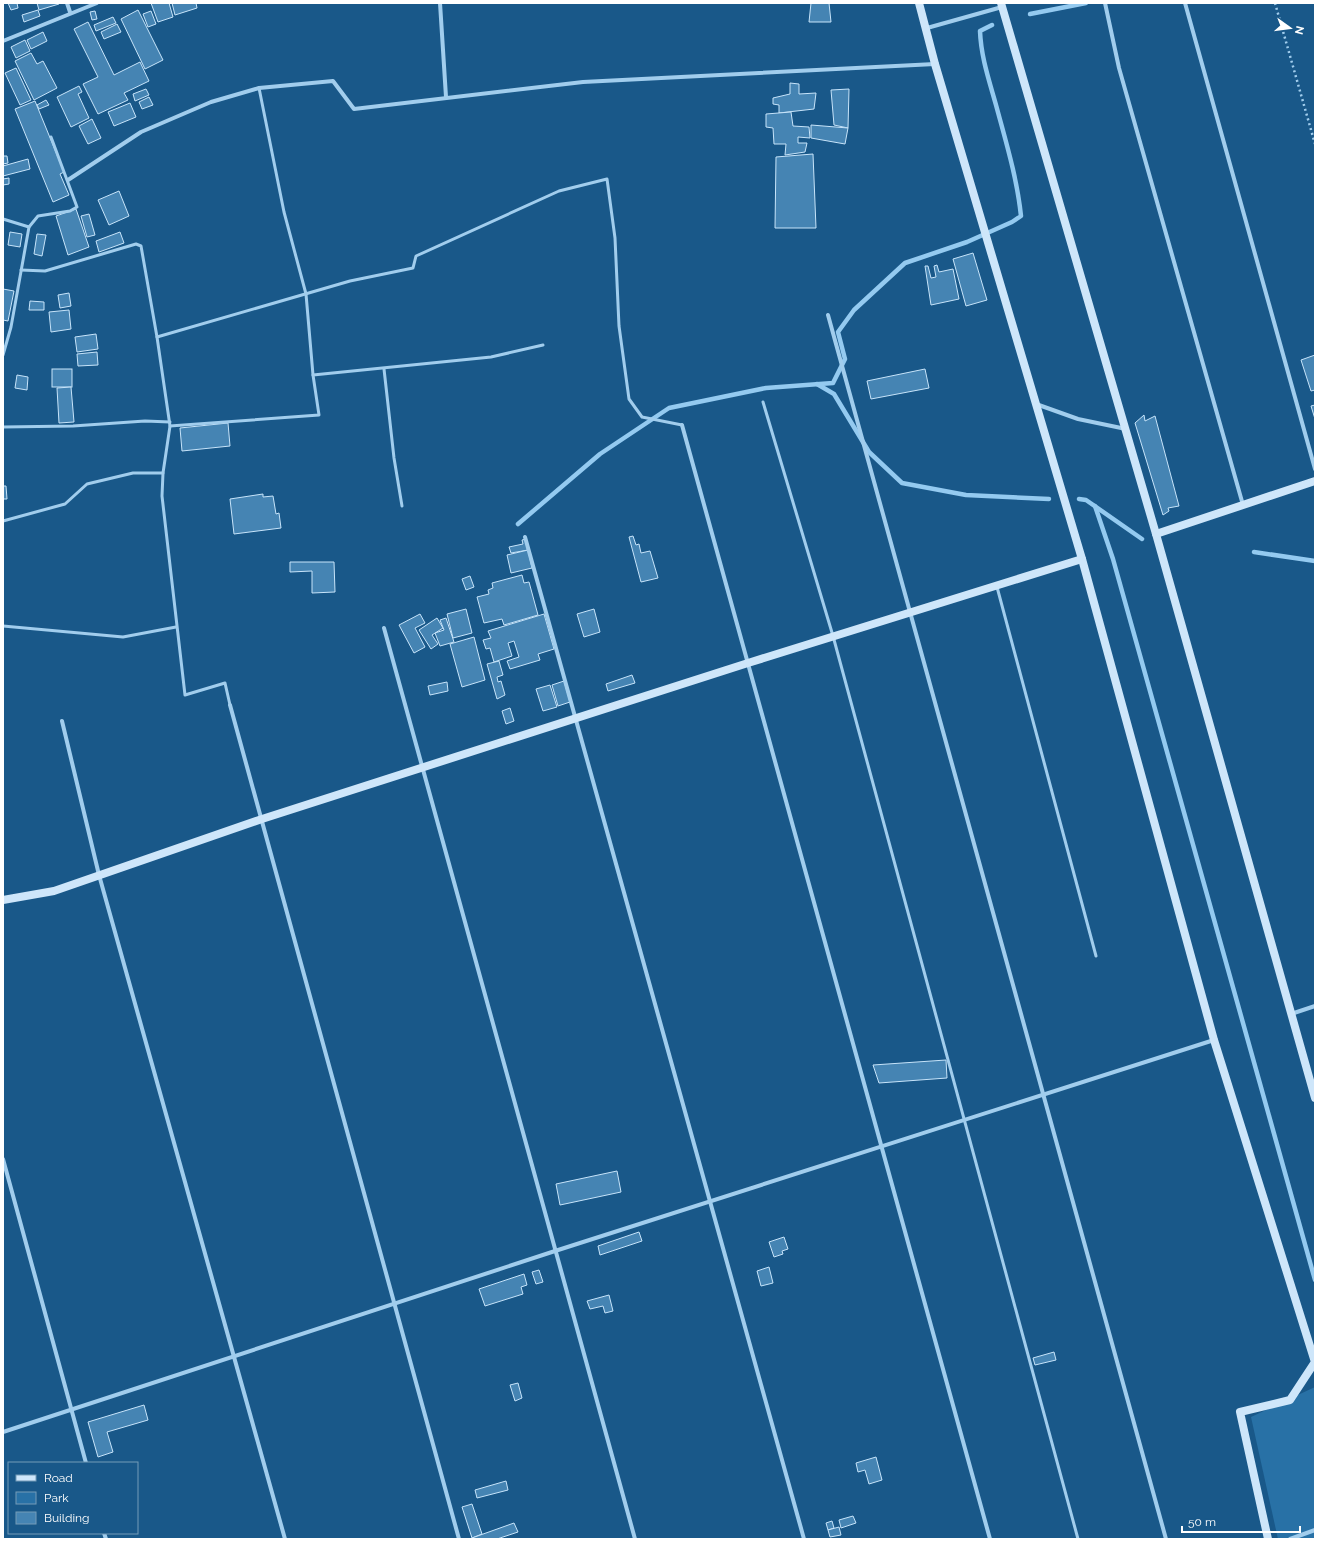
<svg xmlns="http://www.w3.org/2000/svg" width="1318" height="1542" font-family="Raleway,sans-serif">
<style>
.green{fill:#2871a6}
.lines{fill:none;stroke-linecap:round;stroke-linejoin:round}
.stream{stroke:#94caf0;stroke-width:4.5}
.building{fill:#4584b3;stroke:#c7e4fa}
.path{stroke:#a1cded;stroke-width:2.5;stroke-dasharray:2 3;stroke-linecap:butt}
.lane{stroke:#a1cded;stroke-width:3}
.street{stroke:#a1cded;stroke-width:4}
.secondary{stroke:#cee6fa;stroke-width:8}
</style>
<rect width="100%" height="100%" fill="#195889"/>
<!-- green -->
<polygon class="green" points="1315,1387 1315,1539 1278,1539 1251,1417"/>
<g class="lines">
<!-- stream -->
<g class="stream">
<polyline points="1030,14 1086,3"/>
<polyline points="817,384 834,394 869,452 902,483 966,495 1049,499"/>
<polyline points="1079,499 1086,500 1142,539"/>
<polyline points="1095,506 1113,559 1315,1280"/>
<path d="M518,524L600,454L669,408L766,388L833,383L845,359L838,332L854,310L905,263L967,242L1012,222L1021,216C1017,178 1006,142 996,105C989,80 981,57 980,31L992,25"/>
<polyline points="1254,552 1315,561"/>
</g>
</g>
<!-- building -->
<g class="building">
<polygon points="8,3 17,3 18,8 11,10"/>
<polygon points="37,3 59,3 59,4 39,10"/>
<polygon points="151,3 169,3 173,17 158,22"/>
<polygon points="172,3 196,3 197,8 175,15"/>
<polygon points="811,3 829,3 831,22 809,22"/>
<polygon points="38,10 40,16 24,22 22,15"/>
<polygon points="138,10 163,60 145,69 121,19"/>
<polygon points="95,11 97,19 92,20 90,12"/>
<polygon points="151,11 156,24 148,27 143,14"/>
<polygon points="113,17 116,23 96,31 94,25"/>
<polygon points="88,22 114,75 140,62 149,81 124,93 128,100 98,114 83,84 98,77 74,29"/>
<polygon points="117,24 121,32 104,39 101,32"/>
<polygon points="43,32 47,41 31,49 27,40"/>
<polygon points="25,40 30,51 16,58 11,47"/>
<polygon points="31,53 37,64 43,61 57,88 34,100 15,61"/>
<polygon points="16,68 31,100 20,105 5,73"/>
<polygon points="790,83 799,84 799,94 816,93 814,109 779,113 779,105 773,104 773,98 790,94"/>
<polygon points="79,86 82,92 78,94 89,118 71,127 57,97"/>
<polygon points="146,89 149,95 135,101 133,94"/>
<polygon points="849,89 848,128 834,125 831,90"/>
<polygon points="149,97 153,105 142,109 139,102"/>
<polygon points="46,100 49,105 39,109 37,105"/>
<polygon points="35,101 64,172 60,174 69,195 53,202 15,109"/>
<polygon points="130,103 136,117 114,126 108,112"/>
<polygon points="791,112 793,126 809,127 810,138 798,137 798,143 807,143 805,152 785,155 786,144 774,144 773,128 766,127 766,114"/>
<polygon points="92,119 101,138 88,144 79,126"/>
<polygon points="811,125 848,128 845,144 811,138"/>
<polygon points="813,154 816,228 775,228 776,157"/>
<polygon points="3,156 7,156 8,163 3,164"/>
<polygon points="28,159 30,169 3,176 3,166"/>
<polygon points="9,178 9,184 3,185 3,179"/>
<polygon points="119,191 129,216 109,225 98,200"/>
<polygon points="76,209 89,247 68,255 56,216"/>
<polygon points="89,214 95,235 87,237 81,216"/>
<polygon points="10,232 22,234 20,247 8,245"/>
<polygon points="120,232 124,243 99,252 96,241"/>
<polygon points="37,234 46,235 42,256 34,254"/>
<polygon points="973,253 987,300 966,306 953,259"/>
<polygon points="937,265 939,272 953,269 959,299 931,305 925,266 928,266 931,278 936,277 934,266"/>
<polygon points="3,289 14,291 8,321 3,320"/>
<polygon points="69,293 71,306 60,308 58,295"/>
<polygon points="30,301 44,302 44,310 29,310"/>
<polygon points="69,310 71,329 51,332 49,312"/>
<polygon points="96,334 98,349 77,352 75,337"/>
<polygon points="97,352 98,365 78,366 77,354"/>
<polygon points="1315,355 1315,390 1311,391 1301,360"/>
<rect x="52" y="369" width="20" height="18"/>
<polygon points="925,369 929,388 871,399 867,381"/>
<polygon points="17,375 28,377 27,390 15,388"/>
<polygon points="71,387 74,422 59,423 57,388"/>
<polygon points="1315,405 1315,419 1311,406"/>
<polygon points="1144,415 1145,421 1155,416 1179,506 1168,508 1169,511 1163,515 1135,423"/>
<polygon points="228,423 230,446 182,451 180,428"/>
<polygon points="3,486 6,486 7,499 3,499"/>
<polygon points="263,494 263,497 273,496 276,514 279,513 281,528 234,534 230,499"/>
<polygon points="633,536 636,545 639,544 641,553 650,551 658,578 641,582 629,537"/>
<polygon points="526,539 528,550 511,553 509,547 523,544 522,540"/>
<polygon points="528,550 532,568 511,573 507,555"/>
<polygon points="290,562 334,562 335,592 312,593 312,571 290,572"/>
<polygon points="522,575 524,583 529,582 538,615 504,625 502,619 484,623 477,597 489,594 488,590 493,588 492,583"/>
<polygon points="470,576 474,587 466,590 462,579"/>
<polygon points="466,609 472,633 453,638 447,614"/>
<polygon points="594,609 600,632 584,637 577,614"/>
<polygon points="420,614 425,623 415,628 425,647 414,653 399,625"/>
<polygon points="544,614 554,649 538,654 540,660 510,669 507,661 519,657 514,641 508,643 512,656 494,662 490,648 486,649 483,640 491,638 488,631"/>
<polygon points="437,618 443,628 432,635 438,644 431,649 419,630"/>
<polygon points="446,618 454,642 440,646 435,633 444,630 440,620"/>
<polygon points="474,637 485,680 462,687 450,644"/>
<polygon points="499,661 503,675 497,677 498,682 501,681 505,695 497,699 487,664"/>
<polygon points="632,675 635,683 608,691 606,684"/>
<polygon points="564,681 570,702 558,706 552,685"/>
<polygon points="447,682 448,691 430,695 428,686"/>
<polygon points="550,685 557,707 543,711 536,689"/>
<polygon points="510,708 514,721 506,724 502,711"/>
<polygon points="946,1060 947,1078 879,1083 873,1065"/>
<polygon points="617,1171 621,1192 560,1205 556,1184"/>
<polygon points="639,1232 642,1241 600,1255 598,1246"/>
<polygon points="784,1237 788,1249 782,1251 783,1254 774,1257 769,1242"/>
<polygon points="769,1267 773,1283 761,1286 757,1271"/>
<polygon points="539,1270 543,1282 536,1284 532,1272"/>
<polygon points="524,1274 527,1285 521,1287 523,1294 485,1306 479,1289"/>
<polygon points="609,1295 613,1311 605,1313 603,1306 590,1309 587,1301"/>
<polygon points="1054,1352 1056,1360 1035,1365 1033,1358"/>
<polygon points="518,1383 522,1398 515,1401 510,1385"/>
<polygon points="144,1405 148,1420 107,1432 113,1452 98,1457 88,1422"/>
<polygon points="876,1457 882,1480 869,1484 865,1470 858,1472 856,1463"/>
<polygon points="506,1481 508,1490 477,1498 475,1490"/>
<polygon points="472,1504 482,1534 472,1538 462,1507"/>
<polygon points="853,1516 856,1523 841,1528 839,1520"/>
<polygon points="832,1521 834,1528 828,1530 826,1523"/>
<polygon points="514,1523 518,1532 497,1539 472,1539 472,1538"/>
<polygon points="839,1527 841,1535 830,1537 828,1530"/>
</g>
<g class="lines">
<!-- path -->
<polyline class="path" points="1275,3 1315,144"/>
<!-- lane -->
<g class="lane">
<polyline points="3,219 29,227"/>
<polyline points="21,270 45,271 136,244 141,246 157,337 170,426 163,473 162,496 185,695 225,683 230,705"/>
<polyline points="157,337 350,281 413,268 416,256 559,191 607,179 615,238 619,326 629,399 642,417 682,425"/>
<polyline points="3,355 11,327 29,227 38,216 70,211 77,207 51,137"/>
<polyline points="384,369 394,458 402,506"/>
<polyline points="313,375 491,357 543,345"/>
<polyline points="763,402 833,636 1078,1539"/>
<polyline points="170,426 319,415 313,375 306,294 284,212 259,88"/>
<polyline points="3,427 73,426 145,421 170,422"/>
<polyline points="3,521 65,504 87,484 133,473 163,473"/>
<polyline points="997,587 1096,956"/>
<polyline points="3,626 123,637 176,627"/>
</g>
<!-- street -->
<g class="street">
<polyline points="67,3 70,12"/>
<polyline points="440,3 446,97"/>
<polyline points="1105,3 1119,68 1243,505"/>
<polyline points="1185,3 1315,469"/>
<polyline points="927,28 1002,7"/>
<polyline points="3,41 97,3"/>
<polyline points="68,180 141,132 211,102 259,88 333,81 354,109 583,82 935,64"/>
<polyline points="828,315 1166,1539"/>
<polyline points="1036,404 1078,419 1126,429"/>
<polyline points="682,425 990,1539"/>
<polyline points="525,537 804,1539"/>
<polyline points="384,628 635,1539"/>
<polyline points="230,705 459,1539"/>
<polyline points="62,721 99,875 285,1539"/>
<polyline points="1291,1014 1315,1006"/>
<polyline points="3,1159 86,1463"/>
<polyline points="3,1432 555,1251 1214,1040"/>
<polyline points="104,1533 106,1539"/>
<polyline points="1290,1539 1315,1530"/>
</g>
<!-- secondary -->
<g class="secondary">
<polyline points="919,3 935,64 1082,559 1214,1040 1315,1362 1290,1400 1240,1412 1268,1539"/>
<polyline points="1001,3 1156,534 1315,1098"/>
<polyline points="1156,534 1315,481"/>
<polyline points="3,900 54,891 262,819 748,663 1082,559"/>
</g>
</g>
<!-- border -->
<rect width="1318" height="1542" fill="none" stroke="#ffffff" stroke-width="8"/>
<!-- legend -->
<rect x="8" y="1462" width="130" height="72" fill="#195889" stroke="#759bb8"/>
<rect x="16" y="1475" width="20" height="6" fill="#cee6fa" stroke="#759bb8"/>
<text x="44" y="1482" font-size="12" fill="#ffffff">Road</text>
<rect x="16" y="1492" width="20" height="12" fill="#2871a6" stroke="#759bb8"/>
<text x="44" y="1502" font-size="12" fill="#ffffff">Park</text>
<rect x="16" y="1512" width="20" height="12" fill="#4584b3" stroke="#759bb8"/>
<text x="44" y="1522" font-size="12" fill="#ffffff">Building</text>
<!-- north arrow -->
<g transform="translate(1290 28) rotate(104)" stroke="#195889" stroke-width="3" paint-order="stroke">
<path d="M0-3L7 15L0 10L-7 15Z" fill="#ffffff"/>
<text y="-6" font-size="11" font-weight="bold" text-anchor="middle" fill="#ffffff">N</text>
</g>
<!-- scale -->
<path d="M1182 1526v6h118v-6" fill="none" stroke="#ffffff" stroke-width="2"/>
<text x="1188" y="1526" font-size="12" fill="#ffffff" stroke="#195889" stroke-width="3" paint-order="stroke">50 m</text>
</svg>
